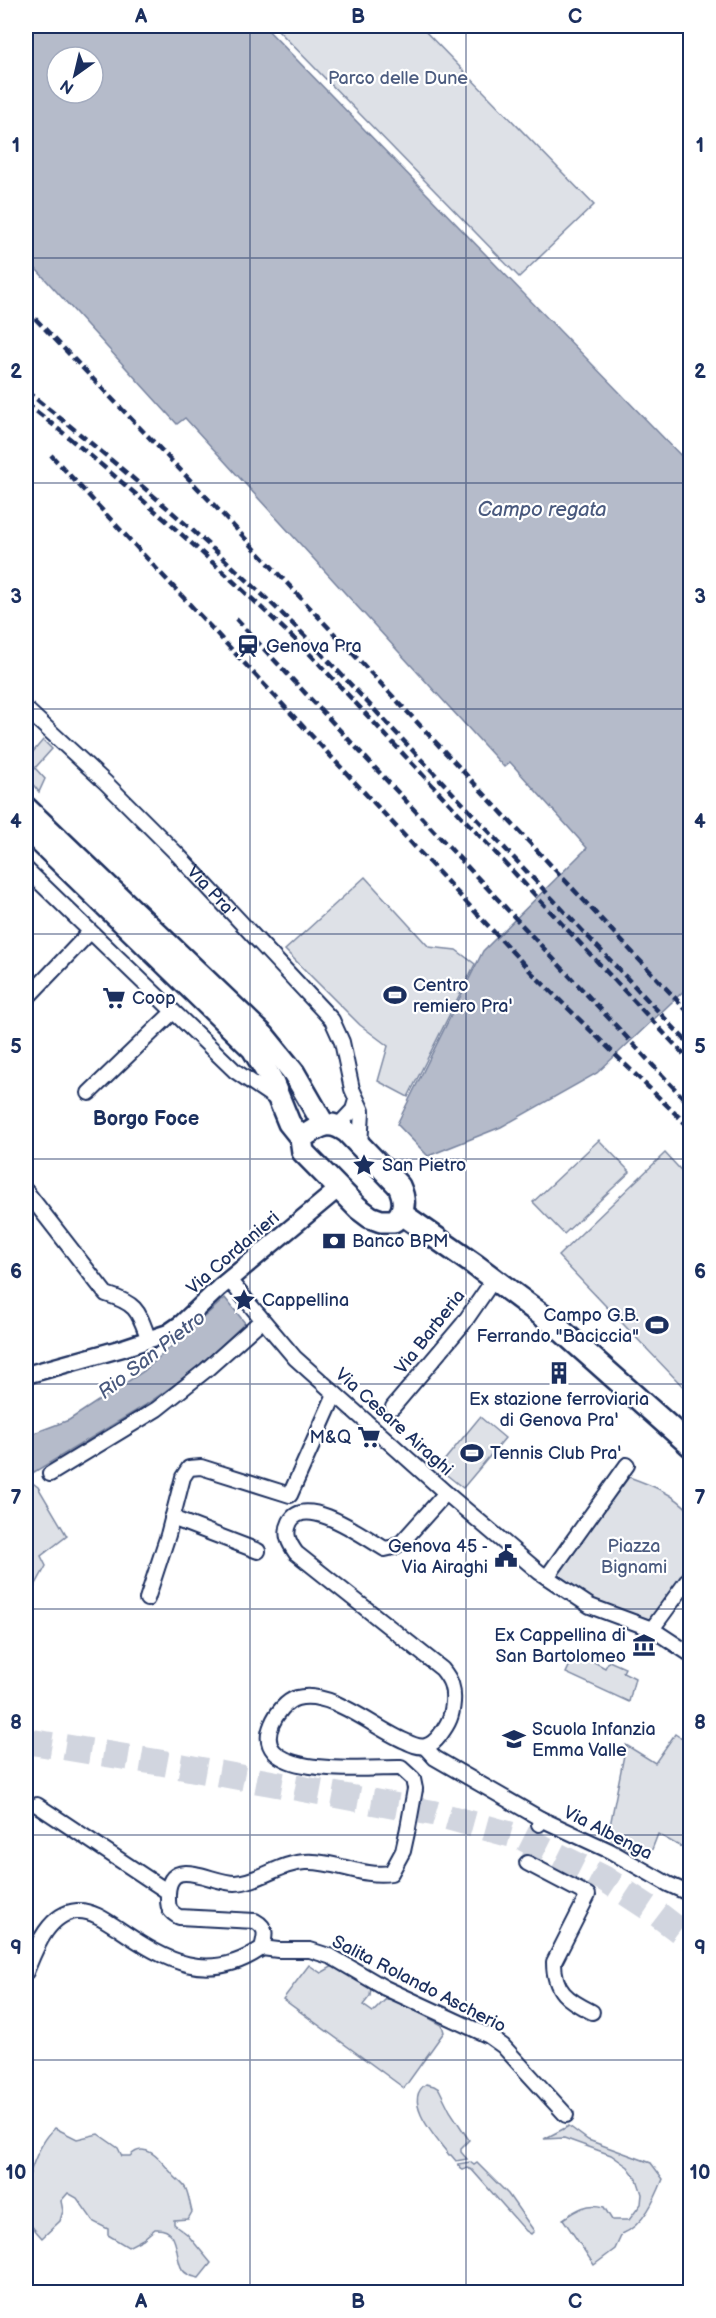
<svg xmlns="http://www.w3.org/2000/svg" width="716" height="2318" font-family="'Balsamiq Sans',sans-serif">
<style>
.green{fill:#dee1e7;stroke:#7c88a2;stroke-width:1.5}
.water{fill:#b5bbca;stroke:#77839f;stroke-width:1.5;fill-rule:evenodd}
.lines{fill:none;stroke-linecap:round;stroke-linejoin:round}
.minor-tunnel{stroke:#d1d5df;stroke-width:14;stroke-dasharray:14 7;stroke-linecap:butt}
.motorway-tunnel{stroke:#d1d5df;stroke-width:26;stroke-dasharray:26 13;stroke-linecap:butt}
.minor-casing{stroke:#1b2f5e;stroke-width:18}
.tertiary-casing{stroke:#1b2f5e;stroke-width:21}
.primary-casing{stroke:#1b2f5e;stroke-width:26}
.minor{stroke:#fff;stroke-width:14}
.tertiary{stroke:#fff;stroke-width:16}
.primary{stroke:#fff;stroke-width:21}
.rail{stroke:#1b2f5e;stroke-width:4.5;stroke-dasharray:9 4.5;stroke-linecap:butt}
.minor-bridge-casing{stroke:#1b2f5e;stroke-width:18;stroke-linecap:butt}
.minor-bridge{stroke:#fff;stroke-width:14}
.grid{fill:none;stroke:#1b2f5e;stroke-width:1.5;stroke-opacity:0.55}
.labels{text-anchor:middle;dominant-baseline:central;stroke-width:4.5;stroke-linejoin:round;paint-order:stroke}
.park-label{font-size:18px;fill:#4c5c80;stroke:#fff}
.poi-label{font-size:18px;fill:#1b2f5e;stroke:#fff;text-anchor:start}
.street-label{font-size:18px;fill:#1b2f5e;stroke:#fff}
.water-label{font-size:20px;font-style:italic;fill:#49597e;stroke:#fff}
.neighbourhood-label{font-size:20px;font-weight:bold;fill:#1b2f5e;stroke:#fff}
.neatline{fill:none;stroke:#1b2f5e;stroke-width:2}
.grid-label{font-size:20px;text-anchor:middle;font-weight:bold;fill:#1b2f5e}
</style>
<rect width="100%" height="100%" fill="#fff"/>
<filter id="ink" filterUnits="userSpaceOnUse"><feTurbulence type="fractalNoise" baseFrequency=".0167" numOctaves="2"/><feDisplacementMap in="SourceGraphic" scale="12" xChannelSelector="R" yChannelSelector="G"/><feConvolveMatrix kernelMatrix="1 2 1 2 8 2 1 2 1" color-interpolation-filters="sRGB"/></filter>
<g filter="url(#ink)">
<!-- green -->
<g class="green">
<polygon points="274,26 420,26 594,205 519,277"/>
<polygon points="43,740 52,749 35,768 45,779 39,792 26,776 26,760"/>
<polygon points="365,877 429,947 456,950 475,964 408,1097 378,1081 388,1046 360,1025 285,950"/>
<polygon points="599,1140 630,1172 564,1234 533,1202"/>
<polygon points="665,1153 690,1180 690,1394 558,1256"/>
<polygon points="480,1417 505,1438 463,1488 438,1468"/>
<path d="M629,1477C651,1485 675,1494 690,1512V1567L650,1621L591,1602L557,1574Z"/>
<polygon points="30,1481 38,1487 67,1536 41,1556 46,1566 35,1586 26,1587 26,1483"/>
<polygon points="576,1652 605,1668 609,1661 625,1668 623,1672 635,1678 629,1702 566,1673"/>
<polygon points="675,1734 690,1744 690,1852 658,1834 649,1857 607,1841 626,1745 655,1763"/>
<polygon points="309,1965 321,1973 333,1966 366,1982 371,1988 370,1996 363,2005 373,2012 385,2000 393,1999 442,2025 444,2032 404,2088 283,1999"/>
<path d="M426,2084L434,2086L439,2089L450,2111L469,2140L461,2148V2152L467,2159L456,2161L451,2155H449C437,2139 401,2101 426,2084Z"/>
<path d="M569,2126L588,2140L651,2163L663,2179C655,2199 644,2225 622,2234L615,2249L594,2265L563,2219C576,2210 588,2202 604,2207L612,2220H629L641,2204L642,2194L637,2179L628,2167L611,2155L564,2138L544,2139Z"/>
<path d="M55,2128L77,2139L98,2134L118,2148L122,2156H130C146,2139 162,2162 173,2175C177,2180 183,2183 186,2189C189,2196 190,2205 192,2212L188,2219L174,2220V2224L187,2234L211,2263L199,2278C193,2277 185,2274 182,2269C174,2256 181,2227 155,2229L143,2239L128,2247L108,2235V2229L94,2222L77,2198L68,2193L61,2201L63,2211L60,2221L42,2238C37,2232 27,2223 26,2215C20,2190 37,2145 55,2128Z"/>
<polygon points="470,2162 474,2165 477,2163 508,2194 534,2231 531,2234 526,2231 472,2170 467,2168 463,2170 458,2164"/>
</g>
<!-- water -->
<g class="water">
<path d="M26,26H264L690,465V985L597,1073L501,1127L428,1156L397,1124L483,951L587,848L510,762L504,767L185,418L177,424L26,258ZM57,57H93V93H57Z"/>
<polygon points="225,1298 245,1323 194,1371 144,1406 26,1477 26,1436 69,1420 144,1371"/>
</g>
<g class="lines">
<!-- minor-tunnel -->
<polyline class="minor-tunnel" points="527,1863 539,1824"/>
<!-- motorway-tunnel -->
<polyline class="motorway-tunnel" points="26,1741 163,1763 433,1813 523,1838 605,1879 655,1912 690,1939"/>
<!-- minor casing -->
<g class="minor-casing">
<g id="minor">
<path id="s1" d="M26,709L106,783L178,855L332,1020L342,1042L352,1089L362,1111L360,1146"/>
<polyline points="26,869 235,1071 278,1100"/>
<polyline points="26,999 90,932"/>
<polyline points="89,1093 173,1012"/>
<polyline points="338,1126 353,1110 356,1100"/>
<path d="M26,1191L106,1294C138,1304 138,1311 149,1340"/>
<polyline points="229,1280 295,1358 446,1493 539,1572 590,1606 652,1629 690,1654"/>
<polyline points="393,1407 463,1324 494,1279"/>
<polyline points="50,1474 157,1409 206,1370 262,1320"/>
<polyline points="172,1518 258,1551"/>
<polyline points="547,1577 627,1465"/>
<polyline points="147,1599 168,1535 183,1477 189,1468 201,1467 290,1495 335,1394"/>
<polyline points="652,1629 690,1577"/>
<polyline points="425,1747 435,1758 541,1819 539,1824"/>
<path d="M415,1789L413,1779L401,1768C373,1767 247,1781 272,1724C276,1714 286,1701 297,1698C330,1689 374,1728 405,1741C411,1744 419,1748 426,1746C433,1744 436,1740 440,1735C449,1723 452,1716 453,1702C454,1688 451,1680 442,1669L296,1553C289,1543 284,1534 290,1522C305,1493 366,1538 385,1549L394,1547L402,1542L446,1493"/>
<polyline points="37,1805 168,1892"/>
<polyline points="541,1819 610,1851 668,1884 690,1894"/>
<path d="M527,1863L588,1895L554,1962C554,1991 567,2000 592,2012"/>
<polyline points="262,1948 278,1950 310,1950 332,1957 385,1988 489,2036 503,2046 566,2115"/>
<path d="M26,1972C35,1950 48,1913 77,1911C92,1910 107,1921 119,1929C166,1961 208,1985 262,1948C265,1936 268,1928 255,1921L179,1917C170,1912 168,1909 168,1899C166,1852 210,1883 235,1883C259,1882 280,1863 305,1862C335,1860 362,1878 391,1873L403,1851L408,1828"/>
</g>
</g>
<!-- tertiary casing -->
<g class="tertiary-casing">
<polyline id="tertiary" points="26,1375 123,1348 168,1333 181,1324 219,1288 338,1189"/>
</g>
<!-- primary casing -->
<g class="primary-casing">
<g id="primary">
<polyline points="26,808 264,1036 294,1073 324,1125"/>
<path d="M26,828L253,1049L271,1079L289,1123L301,1138L303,1152L358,1208L370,1217L381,1221H394C406,1211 405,1199 399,1186L347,1132C327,1118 319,1127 301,1138"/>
<polyline points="402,1214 475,1265 554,1324 690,1445"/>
</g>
</g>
<!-- minor -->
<use href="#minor" class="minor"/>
<!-- tertiary -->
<use href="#tertiary" class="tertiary"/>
<!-- primary -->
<use href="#primary" class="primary"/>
<!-- rail -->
<g class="rail">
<polyline points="26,309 212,503 690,1014"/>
<path d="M26,391C123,467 217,549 305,636L690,1045"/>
<path d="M26,403C124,481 218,565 308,652L690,1061"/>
<polyline points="51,455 532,973 690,1128"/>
<polyline points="236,619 690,1105"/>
</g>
<!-- minor-bridge casing -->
<g class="minor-bridge-casing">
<polyline id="minor-bridge" points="408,1828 415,1789"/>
</g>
<!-- minor-bridge -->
<use href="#minor-bridge" class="minor-bridge"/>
</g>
</g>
<!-- grid -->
<path class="grid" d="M250,26V2292M466,26V2292M26,258H690M26,483H690M26,709H690M26,934H690M26,1159H690M26,1384H690M26,1609H690M26,1835H690M26,2060H690"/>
<!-- icons -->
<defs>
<g id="station-bare" transform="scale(1.8)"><path d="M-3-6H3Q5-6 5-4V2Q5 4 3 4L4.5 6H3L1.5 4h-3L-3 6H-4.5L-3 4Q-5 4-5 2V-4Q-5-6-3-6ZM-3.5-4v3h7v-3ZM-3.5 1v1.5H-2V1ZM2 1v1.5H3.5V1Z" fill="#1b2f5e" stroke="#fff" stroke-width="2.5" paint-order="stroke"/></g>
<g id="stadium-bare" transform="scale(1.8)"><path d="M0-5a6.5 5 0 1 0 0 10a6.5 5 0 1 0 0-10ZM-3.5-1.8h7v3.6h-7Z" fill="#1b2f5e" stroke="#fff" stroke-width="2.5" paint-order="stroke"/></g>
<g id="supermarket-bare" transform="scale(1.8)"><path d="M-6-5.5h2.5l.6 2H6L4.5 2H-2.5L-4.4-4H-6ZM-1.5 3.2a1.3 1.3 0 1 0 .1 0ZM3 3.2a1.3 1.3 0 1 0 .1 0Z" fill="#1b2f5e" stroke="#fff" stroke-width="2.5" paint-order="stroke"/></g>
<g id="sight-bare" transform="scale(1.8)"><path d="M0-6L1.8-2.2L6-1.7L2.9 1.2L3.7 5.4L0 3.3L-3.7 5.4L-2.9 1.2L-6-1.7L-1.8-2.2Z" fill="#1b2f5e" stroke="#fff" stroke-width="2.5" paint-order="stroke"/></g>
<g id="bank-bare" transform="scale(1.8)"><path d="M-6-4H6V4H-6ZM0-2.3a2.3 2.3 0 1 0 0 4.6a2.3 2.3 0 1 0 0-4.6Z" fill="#1b2f5e" stroke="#fff" stroke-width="2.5" paint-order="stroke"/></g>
<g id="building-bare" transform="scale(1.8)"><path d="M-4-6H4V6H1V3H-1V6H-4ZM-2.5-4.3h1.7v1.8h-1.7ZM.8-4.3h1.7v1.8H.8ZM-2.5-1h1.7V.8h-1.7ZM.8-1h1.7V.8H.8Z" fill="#1b2f5e" stroke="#fff" stroke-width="2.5" paint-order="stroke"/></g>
<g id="civic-bare" transform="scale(1.8)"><path d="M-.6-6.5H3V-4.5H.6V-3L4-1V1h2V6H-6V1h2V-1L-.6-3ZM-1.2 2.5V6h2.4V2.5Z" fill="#1b2f5e" stroke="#fff" stroke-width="2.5" paint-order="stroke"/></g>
<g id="museum-bare" transform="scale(1.8)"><path d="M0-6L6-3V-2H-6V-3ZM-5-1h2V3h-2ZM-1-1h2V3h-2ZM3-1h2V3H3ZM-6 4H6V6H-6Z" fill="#1b2f5e" stroke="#fff" stroke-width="2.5" paint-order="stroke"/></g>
<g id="school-bare" transform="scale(1.8)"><path d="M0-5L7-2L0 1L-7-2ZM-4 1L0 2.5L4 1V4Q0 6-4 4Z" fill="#1b2f5e" stroke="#fff" stroke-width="2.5" paint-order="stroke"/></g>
</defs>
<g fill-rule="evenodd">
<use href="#station-bare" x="248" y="646"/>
<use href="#stadium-bare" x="395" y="995"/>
<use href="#supermarket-bare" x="114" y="998"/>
<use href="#sight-bare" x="364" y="1165"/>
<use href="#bank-bare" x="334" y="1241"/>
<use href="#sight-bare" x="244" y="1300"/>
<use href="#stadium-bare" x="657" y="1325"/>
<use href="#building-bare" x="559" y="1373"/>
<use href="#supermarket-bare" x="369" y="1437"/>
<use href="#stadium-bare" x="472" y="1453"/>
<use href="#civic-bare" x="506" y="1556"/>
<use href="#museum-bare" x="644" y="1645"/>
<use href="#school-bare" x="514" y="1739"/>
</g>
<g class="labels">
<!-- park labels -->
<g class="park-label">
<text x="398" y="78">Parco delle Dune</text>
<text x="634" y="1546">Piazza<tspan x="634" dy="21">Bignami</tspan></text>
</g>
<!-- poi labels -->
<g class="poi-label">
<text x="266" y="646">Genova Pra</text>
<text x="413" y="985">Centro<tspan x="413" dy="21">remiero Pra'</tspan></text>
<text x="132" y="998">Coop</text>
<text x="382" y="1165">San Pietro</text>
<text x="352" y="1241">Banco BPM</text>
<text x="262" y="1300">Cappellina</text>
<text x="639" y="1315" text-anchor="end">Campo G.B.<tspan x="639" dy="21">Ferrando "Baciccia"</tspan></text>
<text x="559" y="1399" text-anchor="middle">Ex stazione ferroviaria<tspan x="559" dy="21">di Genova Pra'</tspan></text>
<text x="351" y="1437" text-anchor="end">M&amp;Q</text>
<text x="490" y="1453">Tennis Club Pra'</text>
<text x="488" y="1546" text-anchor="end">Genova 45 -<tspan x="488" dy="21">Via Airaghi</tspan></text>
<text x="626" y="1635" text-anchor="end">Ex Cappellina di<tspan x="626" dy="21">San Bartolomeo</tspan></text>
<text x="532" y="1729">Scuola Infanzia<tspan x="532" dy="21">Emma Valle</tspan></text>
</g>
<!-- street labels -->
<g class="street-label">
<text stroke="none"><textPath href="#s1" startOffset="260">Via Pra'</textPath></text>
<text transform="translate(233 1253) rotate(-41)">Via Cordanieri</text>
<text transform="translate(430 1332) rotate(-52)">Via Barberia</text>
<text transform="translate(394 1422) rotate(42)">Via Cesare Airaghi</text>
<text transform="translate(608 1833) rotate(27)">Via Albenga</text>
<text transform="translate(419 1984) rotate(27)">Salita Rolando Ascherio</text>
</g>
<!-- water labels -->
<g class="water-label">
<text x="542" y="510">Campo regata</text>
<text transform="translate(152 1355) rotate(-38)">Rio San Pietro</text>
</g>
<!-- neighbourhood labels -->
<g class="neighbourhood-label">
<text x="146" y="1119">Borgo Foce</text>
</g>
</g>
<!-- margin -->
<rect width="716" height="2318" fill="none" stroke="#fff" stroke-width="66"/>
<!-- north arrow -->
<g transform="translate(75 75) rotate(214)"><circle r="28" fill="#ffffff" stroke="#a4acbf" stroke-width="1.5"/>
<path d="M0-4.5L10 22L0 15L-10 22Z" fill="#1b2f5e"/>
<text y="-9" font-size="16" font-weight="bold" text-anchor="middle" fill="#1b2f5e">N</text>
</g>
<rect x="33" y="33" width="650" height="2252" class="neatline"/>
<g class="grid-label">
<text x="141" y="23">A</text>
<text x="358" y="23">B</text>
<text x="575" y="23">C</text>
<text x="16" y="152">1</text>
<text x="700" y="152">1</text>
<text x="16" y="378">2</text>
<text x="700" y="378">2</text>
<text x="16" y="603">3</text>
<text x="700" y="603">3</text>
<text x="16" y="828">4</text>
<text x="700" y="828">4</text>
<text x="16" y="1053">5</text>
<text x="700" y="1053">5</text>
<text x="16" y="1278">6</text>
<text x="700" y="1278">6</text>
<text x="16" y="1504">7</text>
<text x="700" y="1504">7</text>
<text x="16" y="1729">8</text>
<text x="700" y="1729">8</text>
<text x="16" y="1954">9</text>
<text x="700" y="1954">9</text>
<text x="16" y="2179">10</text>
<text x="700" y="2179">10</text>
<text x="141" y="2308">A</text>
<text x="358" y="2308">B</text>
<text x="575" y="2308">C</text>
</g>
</svg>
